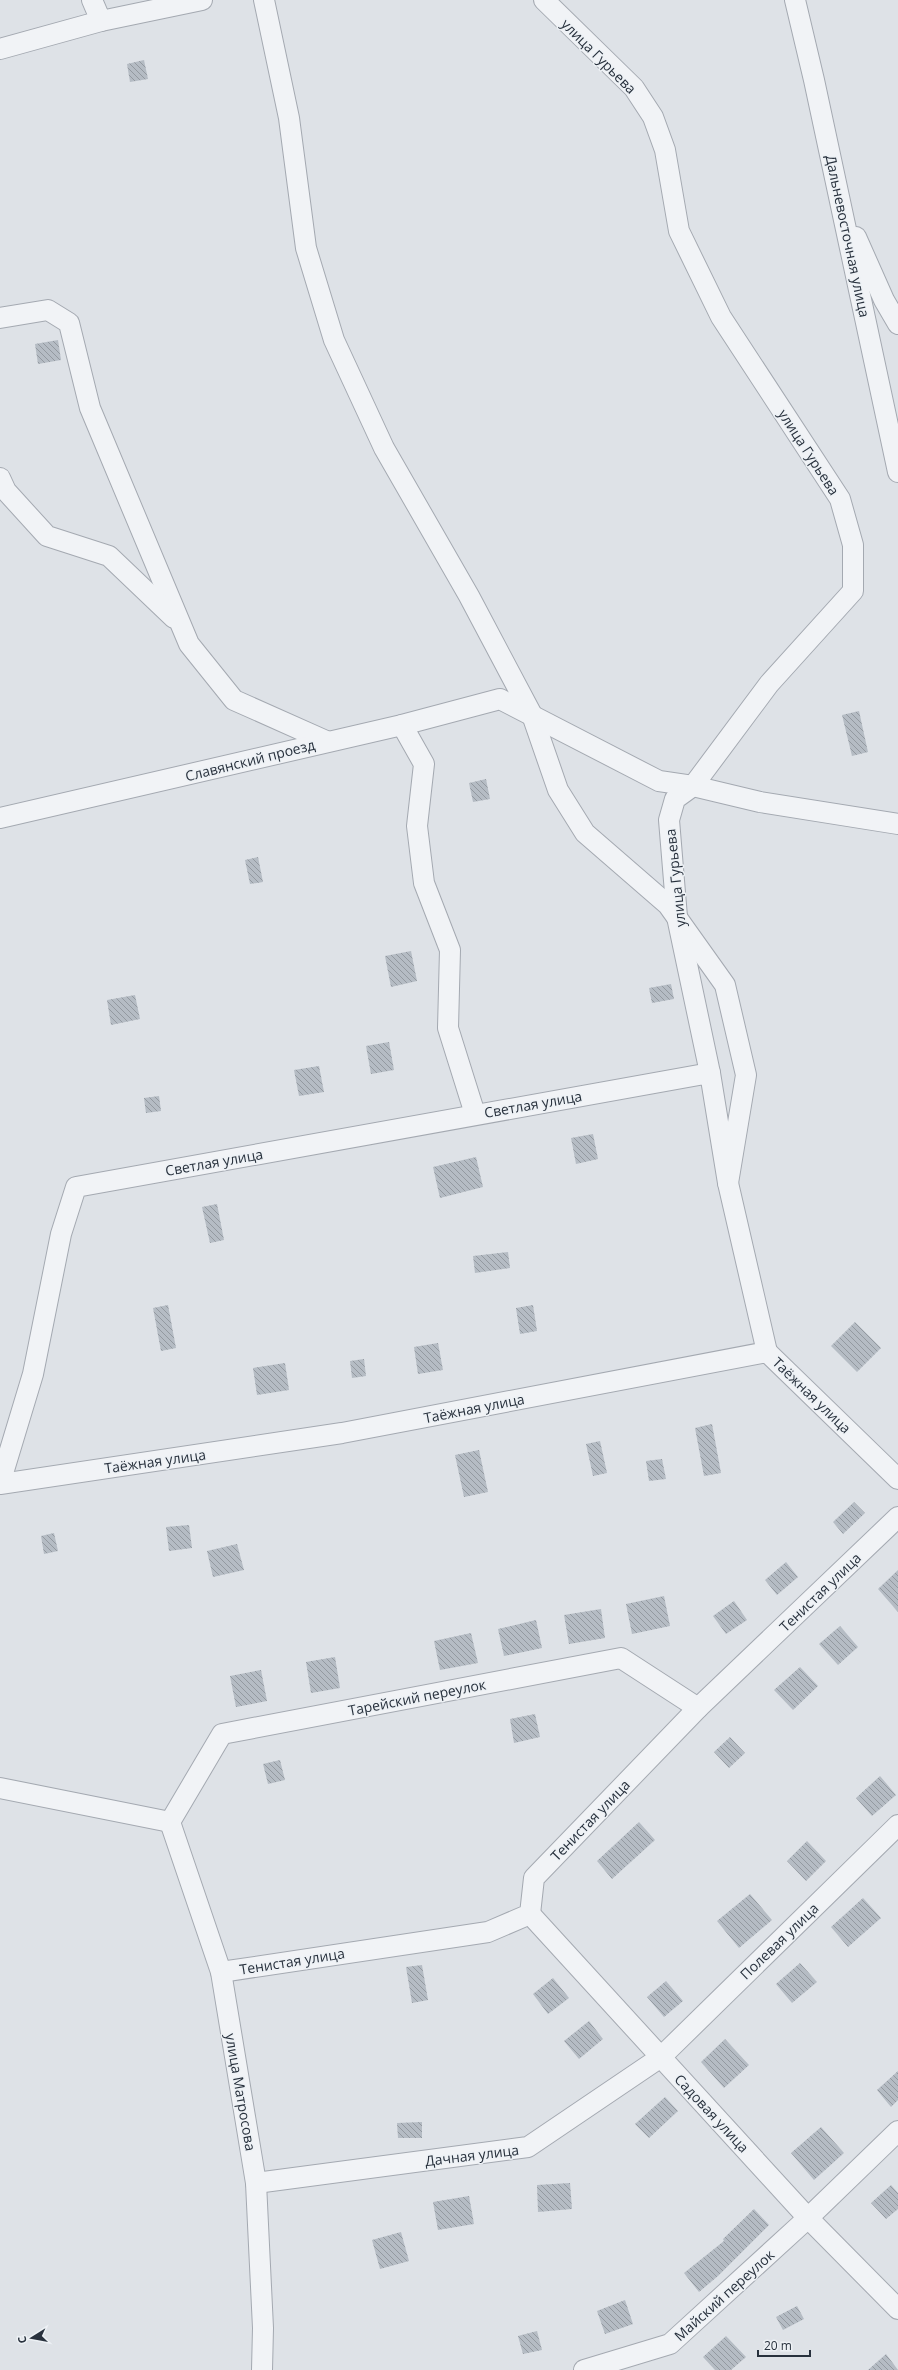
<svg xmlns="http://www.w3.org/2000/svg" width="898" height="2370" font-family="'Open Sans',sans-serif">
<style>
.building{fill:url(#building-back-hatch)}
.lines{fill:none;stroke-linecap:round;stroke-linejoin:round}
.minor-casing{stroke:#a4a9b1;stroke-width:22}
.minor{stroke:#f1f3f6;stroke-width:20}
.labels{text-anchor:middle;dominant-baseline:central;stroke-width:3;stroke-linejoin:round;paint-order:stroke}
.street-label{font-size:14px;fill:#28313d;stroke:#edf1f5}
</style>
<defs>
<pattern id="building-back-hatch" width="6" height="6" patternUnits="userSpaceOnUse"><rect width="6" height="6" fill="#b5bcc4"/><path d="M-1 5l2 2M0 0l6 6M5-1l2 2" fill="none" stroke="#9399a0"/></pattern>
</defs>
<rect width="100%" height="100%" fill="#dee2e7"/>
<!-- building -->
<g class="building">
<polygon points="144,60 148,79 130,82 127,64"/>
<polygon points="58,340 61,360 38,364 35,344"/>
<polygon points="859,711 868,752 852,756 842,715"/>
<polygon points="486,779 490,799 473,802 469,783"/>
<polygon points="258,857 263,882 250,884 245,860"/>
<polygon points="411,951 417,981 391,987 385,956"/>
<polygon points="671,984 674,999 652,1003 649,988"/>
<polygon points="135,995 140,1019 111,1025 107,1000"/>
<polygon points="389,1042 394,1070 371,1074 366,1046"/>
<polygon points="319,1066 324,1092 299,1096 294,1070"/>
<polygon points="159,1096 161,1111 146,1113 144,1098"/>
<polygon points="593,1134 598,1159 576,1164 571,1138"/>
<polygon points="476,1157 483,1187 440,1198 433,1167"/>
<polygon points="217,1204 224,1240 210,1243 202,1207"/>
<polygon points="508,1252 510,1268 475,1273 473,1256"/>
<polygon points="168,1305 176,1348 161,1351 153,1308"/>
<polygon points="533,1305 537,1331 520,1334 516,1308"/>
<polygon points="855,1322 881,1348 857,1372 831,1346"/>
<polygon points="438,1343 443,1370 418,1374 414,1347"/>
<polygon points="364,1359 366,1376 352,1378 350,1361"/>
<polygon points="285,1363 289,1390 257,1395 253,1368"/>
<polygon points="712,1424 721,1473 704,1476 695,1428"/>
<polygon points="600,1441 607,1473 593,1476 586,1444"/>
<polygon points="479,1450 488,1492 464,1497 455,1455"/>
<polygon points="662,1459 666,1479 649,1481 646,1461"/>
<polygon points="854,1502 865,1513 843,1534 833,1522"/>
<polygon points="189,1525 192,1548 169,1551 166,1527"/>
<polygon points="54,1533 58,1551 44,1554 41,1536"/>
<polygon points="237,1544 244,1570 213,1577 207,1551"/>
<polygon points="786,1562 798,1577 777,1595 765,1580"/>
<polygon points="898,1570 898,1612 878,1589"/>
<polygon points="664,1596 670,1626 632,1634 626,1604"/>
<polygon points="734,1601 747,1620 726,1634 713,1616"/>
<polygon points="601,1609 605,1638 569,1644 564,1615"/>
<polygon points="536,1620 542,1648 504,1656 498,1629"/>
<polygon points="840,1626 858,1647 838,1665 819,1644"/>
<polygon points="471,1633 478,1663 440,1670 434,1641"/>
<polygon points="335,1657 340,1688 311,1693 306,1662"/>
<polygon points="800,1667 818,1686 793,1710 774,1690"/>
<polygon points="261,1670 267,1701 236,1707 230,1676"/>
<polygon points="535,1714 540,1737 514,1743 510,1719"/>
<polygon points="730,1737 745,1753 729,1768 714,1752"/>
<polygon points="280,1760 285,1780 268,1784 263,1764"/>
<polygon points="880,1776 896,1795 872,1816 856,1798"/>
<polygon points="639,1822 655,1840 612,1879 597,1861"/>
<polygon points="807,1841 826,1861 806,1881 787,1861"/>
<polygon points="750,1894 772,1920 739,1948 717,1921"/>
<polygon points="863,1898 881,1918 848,1947 831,1927"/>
<polygon points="800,1963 817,1982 792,2003 776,1984"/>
<polygon points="422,1965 428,2000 412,2003 406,1967"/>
<polygon points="553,1978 569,1998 548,2014 533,1994"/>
<polygon points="666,1981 683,2001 664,2017 647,1997"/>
<polygon points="589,2021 603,2039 579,2059 564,2041"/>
<polygon points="725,2039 749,2065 724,2088 701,2062"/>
<polygon points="898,2071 898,2100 891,2107 877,2090"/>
<polygon points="665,2097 678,2111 649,2138 635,2124"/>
<polygon points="422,2122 422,2138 398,2138 397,2123"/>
<polygon points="821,2127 844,2153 814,2180 791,2153"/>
<polygon points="570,2183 572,2209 538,2212 537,2185"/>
<polygon points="891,2185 898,2193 898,2209 886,2219 871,2203"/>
<polygon points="469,2196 474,2224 438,2230 433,2202"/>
<polygon points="754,2209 769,2225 718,2276 699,2292 684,2273 724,2241 723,2239"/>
<polygon points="401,2232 409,2261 380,2269 372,2240"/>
<polygon points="625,2300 633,2324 605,2334 597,2311"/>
<polygon points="797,2306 804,2319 783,2330 776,2317"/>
<polygon points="537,2331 542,2350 523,2354 518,2336"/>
<polygon points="726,2336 746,2357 731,2370 715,2370 703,2357"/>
<polygon points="886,2354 898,2370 868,2370"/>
</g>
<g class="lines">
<!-- minor casing -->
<g class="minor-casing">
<g id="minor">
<polyline points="92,0 101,21 202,0"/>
<polyline points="264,0 289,118 306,248 334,340 384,448 469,596 532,715 558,790 585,833 668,905 725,985 746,1075 728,1183"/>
<polyline points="544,0 634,88 653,117 665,150 679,231 721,317 840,499 853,545 853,591 769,684 693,786 675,799 669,820 677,917 710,1073"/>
<polyline points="795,0 814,80 898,472"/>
<polyline points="0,49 101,21"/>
<polyline points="856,237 884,300 898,324"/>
<polyline points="0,318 48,310 69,323 90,408 189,644 234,700 326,741"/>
<polyline points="0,478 6,491 47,536 109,556 174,618"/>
<polyline points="402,725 424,764 417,826 424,883 450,950 448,1028 475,1114"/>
<polyline points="0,818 402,725 500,699 659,781 693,786 760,802 898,824"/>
<polyline points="0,1483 33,1374 61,1234 76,1187 710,1073 728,1183 767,1352"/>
<polyline points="0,1484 342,1433 767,1352 898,1479"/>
<polyline points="0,1788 170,1822"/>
<polyline points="170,1822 222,1734 621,1658 698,1708"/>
<polyline points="170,1822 221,1972 256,2183 263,2328 262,2370"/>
<polyline points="530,1914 808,2218 898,2309"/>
<polyline points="221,1972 488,1932 530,1914 534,1878 698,1708 898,1517"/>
<polyline points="256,2183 528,2147 661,2057 898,1825"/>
<polyline points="584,2370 670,2344 808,2218 898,2131"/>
</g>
</g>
<!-- minor -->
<use href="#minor" class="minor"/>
</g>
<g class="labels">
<!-- street labels -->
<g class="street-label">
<text transform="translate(599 56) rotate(45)">улица Гурьева</text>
<text transform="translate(848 236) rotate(78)">Дальневосточная улица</text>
<text transform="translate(809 452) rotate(57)">улица Гурьева</text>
<text transform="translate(250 760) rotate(-14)">Славянский проезд</text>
<text transform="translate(675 878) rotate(-96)">улица Гурьева</text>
<text transform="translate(533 1104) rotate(-10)">Светлая улица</text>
<text transform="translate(214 1162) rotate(-10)">Светлая улица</text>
<text transform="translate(812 1395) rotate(44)">Таёжная улица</text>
<text transform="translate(474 1408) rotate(-11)">Таёжная улица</text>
<text transform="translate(155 1461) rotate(-8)">Таёжная улица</text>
<text transform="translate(820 1592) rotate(-44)">Тенистая улица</text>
<text transform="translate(417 1697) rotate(-11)">Тарейский переулок</text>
<text transform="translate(590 1820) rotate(-46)">Тенистая улица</text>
<text transform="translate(779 1941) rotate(-44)">Полевая улица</text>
<text transform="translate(292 1961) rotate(-9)">Тенистая улица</text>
<text transform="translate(241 2092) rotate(80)">улица Матросова</text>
<text transform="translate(712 2113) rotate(47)">Садовая улица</text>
<text transform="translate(472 2155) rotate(-7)">Дачная улица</text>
<text transform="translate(724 2295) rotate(-42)">Майский переулок</text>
</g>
</g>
<!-- north arrow -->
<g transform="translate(32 2338) rotate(259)" stroke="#edf1f5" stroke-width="3" paint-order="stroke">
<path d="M0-3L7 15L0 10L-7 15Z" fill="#28313d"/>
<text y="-6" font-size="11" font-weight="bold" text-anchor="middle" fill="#28313d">С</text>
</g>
<!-- scale -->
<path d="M758 2350v6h52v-6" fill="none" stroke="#28313d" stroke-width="2"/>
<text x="764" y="2350" font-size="12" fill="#28313d" stroke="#edf1f5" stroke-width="3" paint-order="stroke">20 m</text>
</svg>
